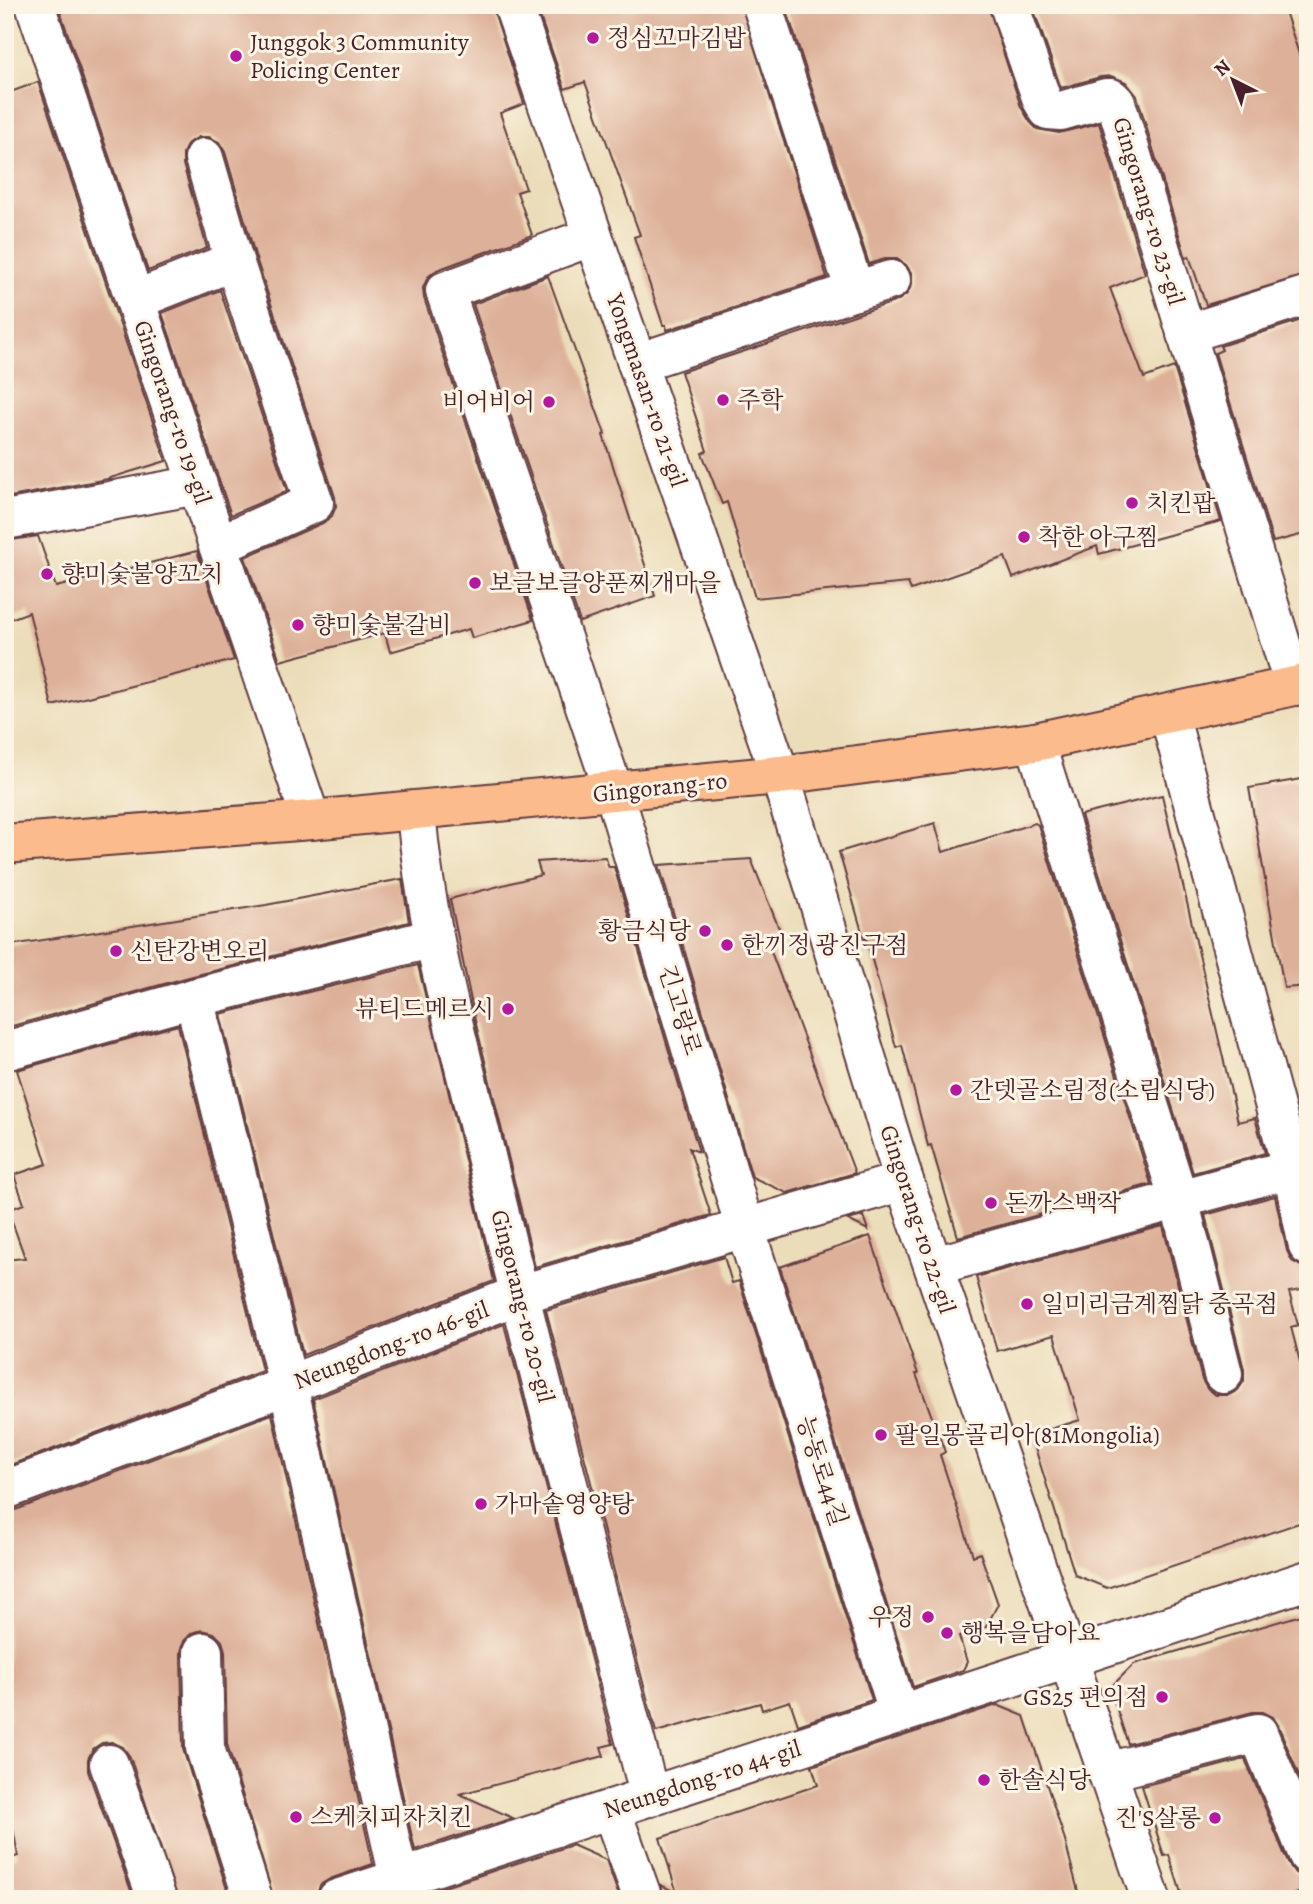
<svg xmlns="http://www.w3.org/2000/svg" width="1313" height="1904" font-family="Alegreya,'Noto Serif KR',serif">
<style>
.building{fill:#ddb099}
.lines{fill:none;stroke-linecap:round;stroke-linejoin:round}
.minor-casing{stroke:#623c40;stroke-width:42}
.major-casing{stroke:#623c40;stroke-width:42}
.minor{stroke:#fff;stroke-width:38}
.major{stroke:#fbbb8c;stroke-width:38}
.poi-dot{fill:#b5179e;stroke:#fcf5e5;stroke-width:2.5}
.labels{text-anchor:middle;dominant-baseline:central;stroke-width:6;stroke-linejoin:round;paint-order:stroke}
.poi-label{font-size:24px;fill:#4a1f2b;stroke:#fcf5e5;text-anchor:start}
.street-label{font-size:24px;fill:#4a1f2b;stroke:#fcf5e5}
</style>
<rect width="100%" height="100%" fill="#fcf5e5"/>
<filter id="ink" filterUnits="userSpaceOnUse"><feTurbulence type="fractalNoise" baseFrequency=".0143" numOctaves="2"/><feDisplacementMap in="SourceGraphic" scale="14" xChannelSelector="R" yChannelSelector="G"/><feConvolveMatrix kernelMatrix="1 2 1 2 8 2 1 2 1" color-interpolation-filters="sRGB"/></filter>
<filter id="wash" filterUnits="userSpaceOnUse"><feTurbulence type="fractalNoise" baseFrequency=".00686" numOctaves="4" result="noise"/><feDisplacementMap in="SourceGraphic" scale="28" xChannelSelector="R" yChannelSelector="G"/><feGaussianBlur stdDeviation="1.57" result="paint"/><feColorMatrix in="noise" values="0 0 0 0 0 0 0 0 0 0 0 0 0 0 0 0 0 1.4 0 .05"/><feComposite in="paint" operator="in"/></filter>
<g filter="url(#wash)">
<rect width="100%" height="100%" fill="#ecddba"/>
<g id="blocks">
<!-- building -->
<g class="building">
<polygon points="58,5 492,5 524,104 500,113 526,189 517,192 532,235 437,270 428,277 423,288 424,298 533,620 472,638 469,629 390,652 385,633 280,661 245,557 323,523 332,516 336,506 335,497 255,255 225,152 219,142 209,137 199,137 188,143 183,153 183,164 207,248 148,271"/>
<polygon points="536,5 741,5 827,277 667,330 666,325 663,325 634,237 640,235 585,82 565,89"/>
<polygon points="785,5 988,5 1021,107 1030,122 1037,129 1059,133 1099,123 1145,274 1110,288 1144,378 1174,367 1221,521 1099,554 1097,546 1013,578 1005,557 911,590 908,583 755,598 727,502 722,504 702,453 707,451 681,372 897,301 907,294 912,284 912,274 906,265 897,259 885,259 869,264"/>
<polygon points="1032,5 1283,5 1308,82 1308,274 1206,305 1189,256 1186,258 1137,96 1126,82 1111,76 1100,77 1061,88"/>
<polygon points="38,82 166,461 107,479 5,498 5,94"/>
<polygon points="548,276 605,434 603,435 655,596 580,622 473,304"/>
<polygon points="220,290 287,491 231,515 162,313"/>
<polygon points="1308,318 1308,533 1273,542 1215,353 1222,350 1220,346"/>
<polygon points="38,536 56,587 197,551 234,660 52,706 29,612 5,621 5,541"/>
<polygon points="1308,778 1308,986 1284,988 1249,788"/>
<polygon points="1162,795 1238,1122 1255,1118 1265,1153 1193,1173 1081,815"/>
<polygon points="935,823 943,852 1035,823 1038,825 1151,1184 958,1237 931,1145 928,1146 902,1045 896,1047 866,938 864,939 839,852"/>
<polygon points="605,857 609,867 614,867 699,1152 689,1148 711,1215 535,1267 475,1020 450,899 541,875 537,862"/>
<polygon points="751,859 782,936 767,941 855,1173 787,1193 752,1177 659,865"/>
<polygon points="402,879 409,922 189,977 5,1028 5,946 266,905"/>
<polygon points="418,965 494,1281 303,1355 220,1014"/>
<polygon points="178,1025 262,1371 5,1467 5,1260 25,1258 8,1210 24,1204 14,1175 47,1164 17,1070"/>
<polygon points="1308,1108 1308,1143 1307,1143 1298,1110"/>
<polygon points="1275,1196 1287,1251 1292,1261 1301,1266 1308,1267 1308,1289 1289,1292 1298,1325 1291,1327 1308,1393 1308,1520 1107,1588 1075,1575 1031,1435 1080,1420 1054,1335 997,1351 976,1277 1163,1226 1202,1380 1208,1390 1216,1395 1229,1395 1238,1390 1244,1381 1244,1369 1205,1215"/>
<polygon points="863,1216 868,1230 848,1220"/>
<polygon points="870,1236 918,1374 916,1374 945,1452 940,1455 973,1556 980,1553 998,1604 986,1627 959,1636 967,1662 963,1670 913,1687 780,1267"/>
<polygon points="724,1257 732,1283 739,1281 872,1700 798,1725 790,1701 762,1710 760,1703 656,1732 546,1310"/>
<polygon points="504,1324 613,1744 601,1747 604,1756 460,1794 513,1818 415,1850 313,1399"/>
<polygon points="272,1414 373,1864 330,1879 320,1885 316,1899 274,1899 227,1744 225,1651 222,1641 214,1633 202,1630 192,1633 184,1641 181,1652 183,1749 230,1899 178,1899 130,1757 123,1747 112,1742 102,1743 93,1749 88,1759 88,1771 134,1899 5,1899 5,1860 18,1856 5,1783 5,1728 9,1728 5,1511 13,1511"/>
<polygon points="1308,1613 1308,1797 1278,1725 1273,1717 1263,1712 1253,1712 1128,1744 1110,1688 1134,1664"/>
<polygon points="997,1705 1024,1716 1064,1837 1080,1899 664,1899 661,1885 677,1893 660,1838 818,1785 812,1766"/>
<polygon points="1245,1759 1288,1863 1295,1873 1308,1876 1308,1890 1280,1899 1183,1899 1169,1855 1164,1856 1142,1786"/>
<polygon points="572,1845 606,1860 620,1899 408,1899"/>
</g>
</g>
</g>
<g filter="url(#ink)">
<use href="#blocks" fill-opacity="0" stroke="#623c40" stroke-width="2"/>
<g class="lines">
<!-- minor casing -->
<g class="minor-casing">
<g id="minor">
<polyline points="35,5 311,820"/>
<polyline points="513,5 780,775 904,1181 1151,1899"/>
<polyline points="1009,5 1042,100 1048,110 1061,111 1106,98 1111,98 1116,103 1294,686"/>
<polyline points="204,158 234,261"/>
<polyline points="593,236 445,291 614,792 745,1228 899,1714"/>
<polyline points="855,291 891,280"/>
<polyline points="135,300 234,261 314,503 218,545"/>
<polyline points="1186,334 1308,295"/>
<polyline points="637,363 855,291 762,5"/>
<polyline points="5,520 198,485"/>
<polyline points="1169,714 1292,1170 1308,1246"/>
<polyline points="1035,742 1179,1200 1223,1374"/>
<path d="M416,810C425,926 458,1039 485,1152C536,1368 594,1582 650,1797"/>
<polyline points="194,998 288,1385 399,1878"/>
<polyline points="5,1051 194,998 434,938"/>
<polyline points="934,1266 1308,1164"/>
<polyline points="5,1490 288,1385 518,1295 904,1181"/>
<polyline points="203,1652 205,1748 253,1899"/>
<polyline points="109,1764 157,1899"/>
<polyline points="1107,1772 1258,1733 1308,1855"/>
<polyline points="611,1809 643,1899"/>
<polyline points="337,1899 1308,1580"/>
</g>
</g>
<!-- major casing -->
<g class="major-casing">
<polyline id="major" points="5,844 311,820 780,775 1035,742 1308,683"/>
</g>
<!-- minor -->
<use href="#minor" class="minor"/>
<!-- major -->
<use href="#major" class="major"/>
</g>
</g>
<!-- markers -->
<g class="poi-dot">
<circle cx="593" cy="38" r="7"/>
<circle cx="236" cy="56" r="7"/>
<circle cx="723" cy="400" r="7"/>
<circle cx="549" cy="402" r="7"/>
<circle cx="1132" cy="503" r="7"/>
<circle cx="1024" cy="537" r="7"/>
<circle cx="47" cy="574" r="7"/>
<circle cx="475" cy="583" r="7"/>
<circle cx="298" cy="625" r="7"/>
<circle cx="705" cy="931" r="7"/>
<circle cx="727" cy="945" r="7"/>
<circle cx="116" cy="951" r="7"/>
<circle cx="508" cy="1009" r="7"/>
<circle cx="956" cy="1090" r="7"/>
<circle cx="991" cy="1203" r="7"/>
<circle cx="1027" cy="1304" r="7"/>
<circle cx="881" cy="1435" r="7"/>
<circle cx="481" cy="1504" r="7"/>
<circle cx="928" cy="1617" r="7"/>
<circle cx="947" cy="1633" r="7"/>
<circle cx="1162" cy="1697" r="7"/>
<circle cx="984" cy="1780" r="7"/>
<circle cx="296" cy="1817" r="7"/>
<circle cx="1215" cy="1818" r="7"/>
</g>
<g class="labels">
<!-- poi labels -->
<g class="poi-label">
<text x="607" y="38">정심꼬마김밥</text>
<text x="250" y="42">Junggok 3 Community<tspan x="250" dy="28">Policing Center</tspan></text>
<text x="737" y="400">주학</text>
<text x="535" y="402" text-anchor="end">비어비어</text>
<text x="1146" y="503">치킨팝</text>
<text x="1038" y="537">착한 아구찜</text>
<text x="61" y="574">향미숯불양꼬치</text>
<text x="489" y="583">보글보글양푼찌개마을</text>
<text x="312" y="625">향미숯불갈비</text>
<text x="691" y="931" text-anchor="end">황금식당</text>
<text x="741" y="945">한끼정 광진구점</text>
<text x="130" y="951">신탄강변오리</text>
<text x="494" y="1009" text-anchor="end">뷰티드메르시</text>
<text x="970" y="1090">간뎃골소림정(소림식당)</text>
<text x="1005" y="1203">돈까스백작</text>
<text x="1041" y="1304">일미리금계찜닭 중곡점</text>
<text x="895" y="1435">팔일몽골리아(81Mongolia)</text>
<text x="495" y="1504">가마솥영양탕</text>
<text x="914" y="1617" text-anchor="end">우정</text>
<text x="961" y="1633">행복을담아요</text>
<text x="1148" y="1697" text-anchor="end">GS25 편의점</text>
<text x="998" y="1780">한솔식당</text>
<text x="310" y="1817">스케치피자치킨</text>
<text x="1201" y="1818" text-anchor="end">진'S살롱</text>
</g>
<!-- street labels -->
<g class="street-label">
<text transform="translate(1149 211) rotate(73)">Gingorang-ro 23-gil</text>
<text transform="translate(647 390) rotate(71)">Yongmasan-ro 21-gil</text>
<text transform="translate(173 412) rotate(71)">Gingorang-ro 19-gil</text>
<text transform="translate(660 787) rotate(-6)">Gingorang-ro</text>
<text transform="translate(680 1010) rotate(73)">긴고랑로</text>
<text transform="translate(918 1219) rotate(72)">Gingorang-ro 22-gil</text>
<text transform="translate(523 1306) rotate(76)">Gingorang-ro 20-gil</text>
<text transform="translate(391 1345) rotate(-21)">Neungdong-ro 46-gil</text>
<text transform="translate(822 1471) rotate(72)">능동로44길</text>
<text transform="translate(702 1779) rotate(-18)">Neungdong-ro 44-gil</text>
</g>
</g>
<!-- margin -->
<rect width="1313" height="1904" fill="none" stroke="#fcf5e5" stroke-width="28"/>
<!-- north arrow -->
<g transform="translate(1233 80) rotate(318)" stroke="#fcf5e5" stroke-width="5" paint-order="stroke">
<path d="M0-5L12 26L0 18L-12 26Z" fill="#4a1f2b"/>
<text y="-10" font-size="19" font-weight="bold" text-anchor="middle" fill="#4a1f2b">N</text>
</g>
</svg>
